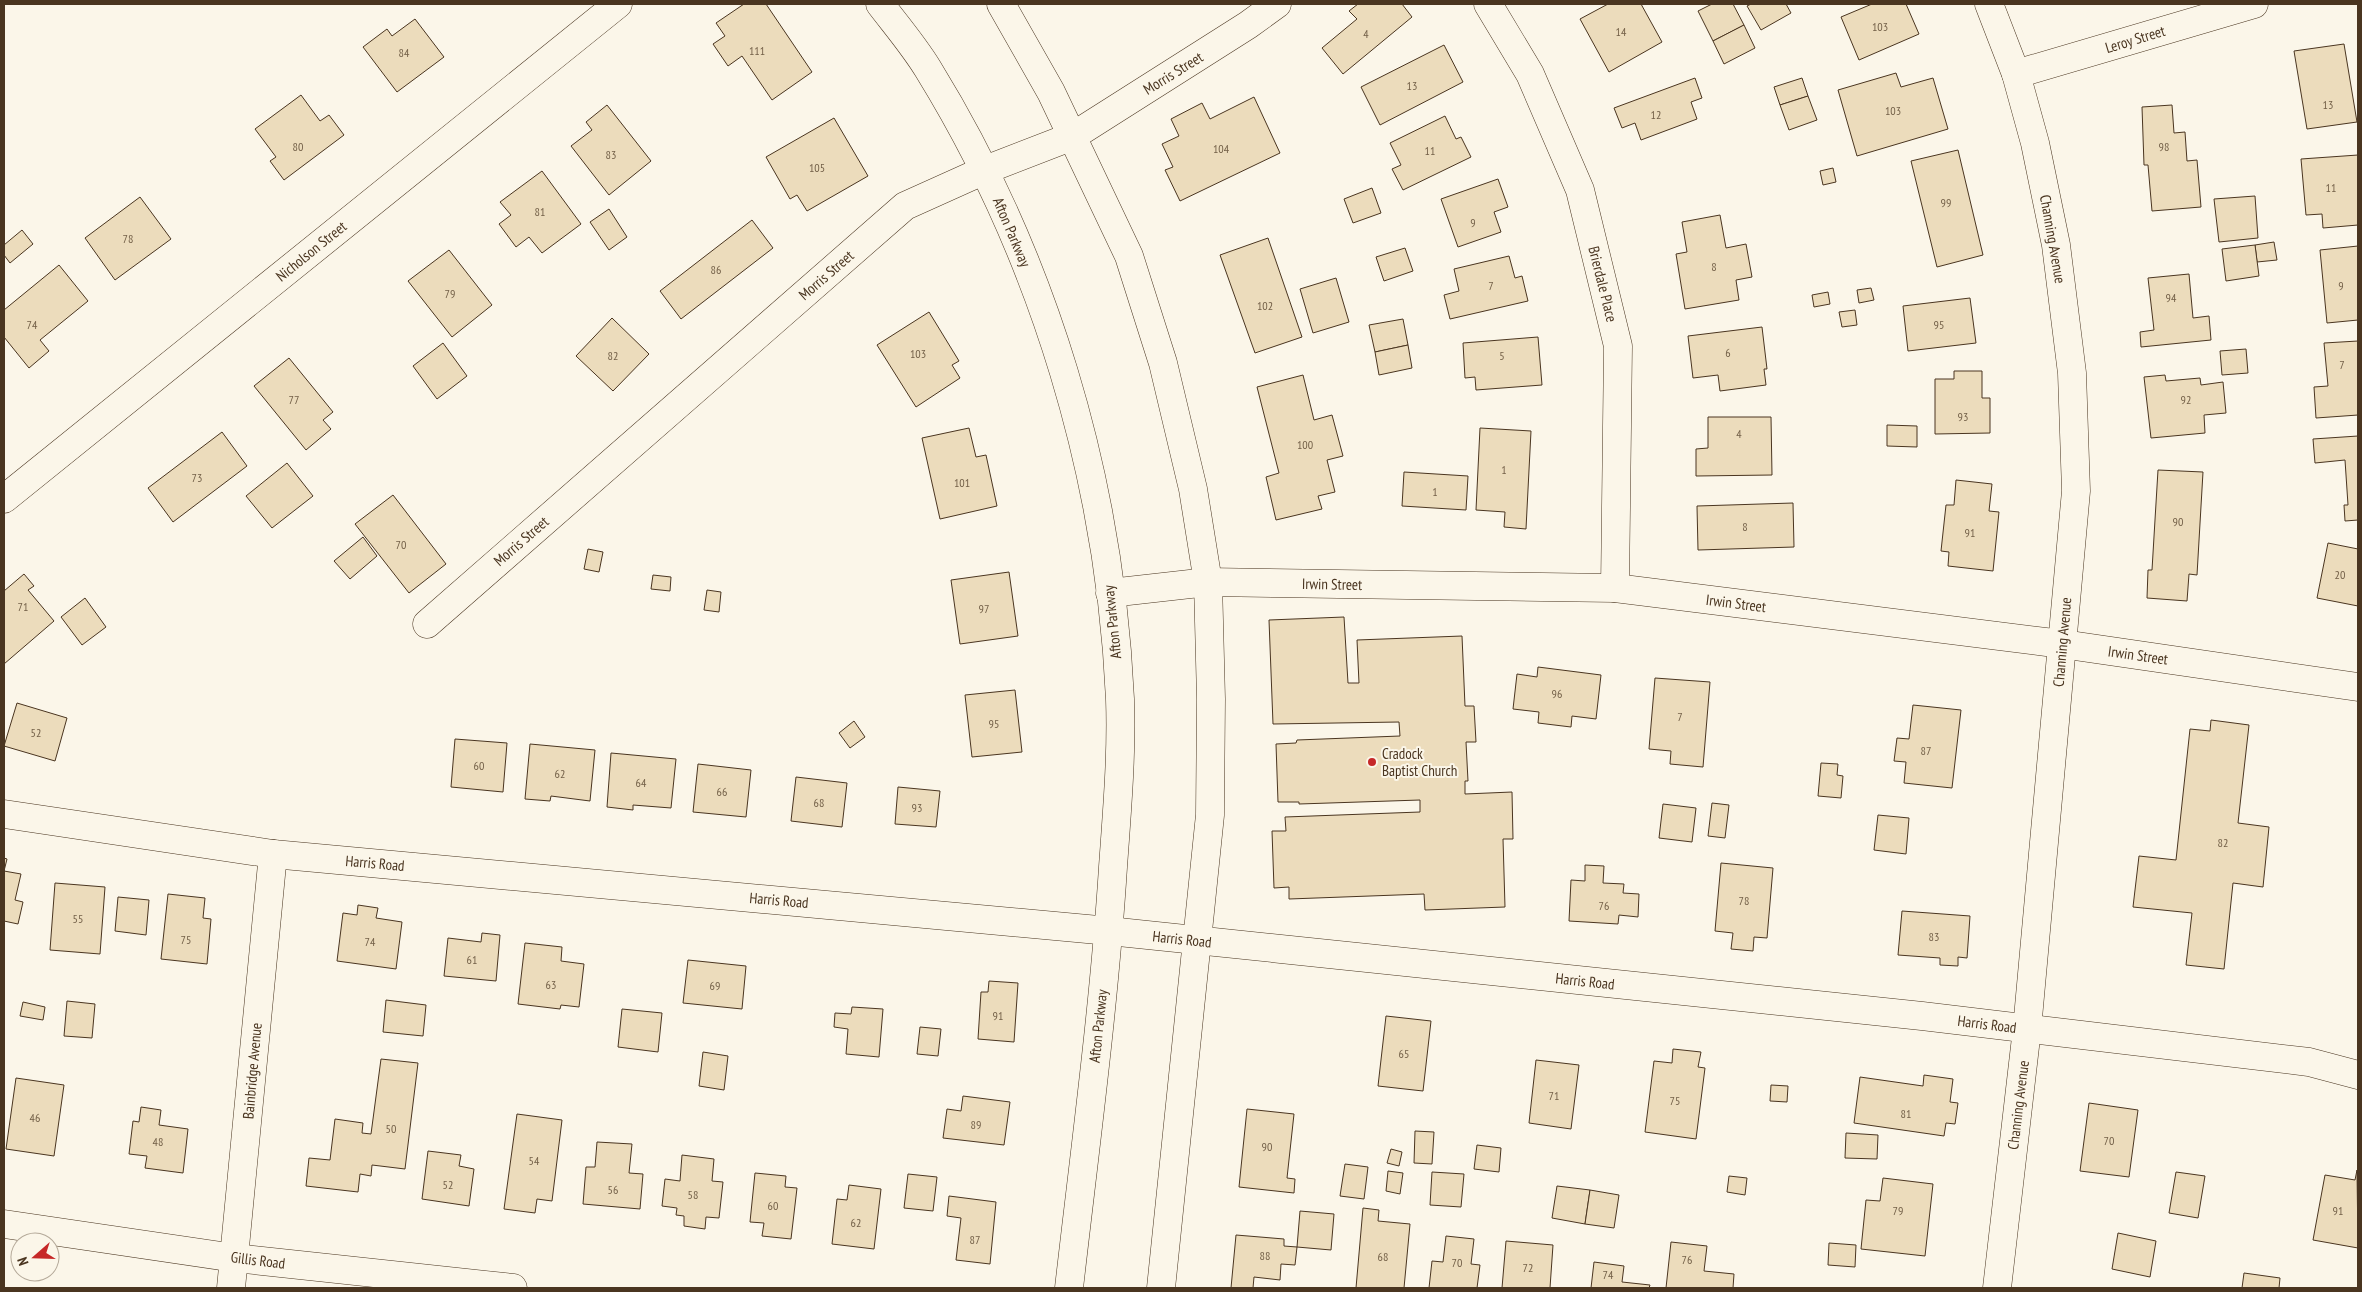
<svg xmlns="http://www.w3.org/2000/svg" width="2362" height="1292" font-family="'PT Sans Narrow',sans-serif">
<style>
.building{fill:#ecdcbc;stroke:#4a3520}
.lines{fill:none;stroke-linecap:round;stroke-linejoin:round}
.minor-casing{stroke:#4a3520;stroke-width:29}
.minor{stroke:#fbf6e9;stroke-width:28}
.poi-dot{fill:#c62828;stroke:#fbf6e9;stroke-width:2}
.labels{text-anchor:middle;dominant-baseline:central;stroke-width:4;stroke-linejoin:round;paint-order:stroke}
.number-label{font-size:12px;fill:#725f47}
.street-label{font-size:15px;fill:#4a3520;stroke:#fbf6e9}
.poi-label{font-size:15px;fill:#4a3520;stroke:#fbf6e9;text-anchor:start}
</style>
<rect width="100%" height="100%" fill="#fbf6e9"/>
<!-- building -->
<g class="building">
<polygon points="744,4 766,4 812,72 772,100 742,56 728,66 713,44 725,36 716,23"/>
<polygon points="1358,4 1402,4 1412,17 1343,74 1322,48 1357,19 1349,11"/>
<polygon points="1608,4 1641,4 1662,42 1609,72 1580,19"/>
<polygon points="1712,4 1733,4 1744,25 1713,41 1698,11"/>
<polygon points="1751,4 1786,4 1791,13 1761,30 1747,6"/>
<polygon points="1872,4 1906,4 1919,34 1859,60 1841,17"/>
<polygon points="415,19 444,57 397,92 363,47 387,29 392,36"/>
<polygon points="1744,25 1755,48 1724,64 1713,41"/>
<polygon points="2344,44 2357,122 2307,129 2294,51"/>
<polygon points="1444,45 1463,82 1380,125 1361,87"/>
<polygon points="1896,73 1901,87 1933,78 1948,129 1857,156 1838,90"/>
<polygon points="1695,78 1702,98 1691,102 1697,119 1641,140 1635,123 1622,128 1614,108"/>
<polygon points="1802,78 1808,96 1780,105 1774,87"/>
<polygon points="301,95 320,121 329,115 344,135 284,180 270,161 276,157 255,129"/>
<polygon points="1808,96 1817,120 1789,130 1780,105"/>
<polygon points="1254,97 1280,153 1180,201 1165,170 1173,167 1162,144 1179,136 1171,119 1202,103 1210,119"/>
<polygon points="607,105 651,161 609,195 571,146 592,130 586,122"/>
<polygon points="2172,105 2174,133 2185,132 2187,161 2197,160 2201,207 2152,211 2148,165 2144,165 2142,107"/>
<polygon points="1445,116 1456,139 1461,137 1471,157 1403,190 1392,169 1401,165 1390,143"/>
<polygon points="834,118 868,176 807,211 797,195 790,199 766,157"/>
<polygon points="1958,150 1983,255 1937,267 1911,161"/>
<polygon points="2358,155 2358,225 2323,228 2322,214 2306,215 2301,159"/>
<polygon points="1833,168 1836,182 1823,185 1820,171"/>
<polygon points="542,171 581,224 542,253 529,237 516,247 499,224 511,215 500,202"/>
<polygon points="1498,179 1508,207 1494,212 1501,232 1458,247 1441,199"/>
<polygon points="1372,188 1381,213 1353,223 1344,199"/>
<polygon points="2255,196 2258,238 2219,242 2214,199"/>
<polygon points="140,197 171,239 115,280 85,238"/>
<polygon points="609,209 627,237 609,250 590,222"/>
<polygon points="1720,215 1726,248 1746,244 1752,277 1736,280 1739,300 1685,309 1676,254 1687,252 1682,222"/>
<polygon points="752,220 773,248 681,319 660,291"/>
<polygon points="22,230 33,244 10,263 4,255 4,245"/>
<polygon points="1268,238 1302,337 1255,353 1220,255"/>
<polygon points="2274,242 2277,260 2257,262 2255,245"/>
<polygon points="2255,245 2259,276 2226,281 2222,249"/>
<polygon points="2358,246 2358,320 2327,323 2320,250"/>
<polygon points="1405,248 1413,271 1384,281 1376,257"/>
<polygon points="449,250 492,305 452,337 408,281"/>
<polygon points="1509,256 1515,278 1522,276 1528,301 1450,319 1444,295 1459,291 1454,269"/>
<polygon points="59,265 88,301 40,340 49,351 29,368 4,337 4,310"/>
<polygon points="2189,274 2193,318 2209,316 2211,340 2141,347 2140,332 2154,330 2148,278"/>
<polygon points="1336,278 1349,322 1313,333 1300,289"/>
<polygon points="1871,288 1874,300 1859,303 1857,290"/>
<polygon points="1828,292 1830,304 1814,307 1812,295"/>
<polygon points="1970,298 1976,343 1908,351 1903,306"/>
<polygon points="1855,310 1857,325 1842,327 1839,312"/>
<polygon points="929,312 959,361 952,365 960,378 916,407 877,345"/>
<polygon points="612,318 649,354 613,391 576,356"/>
<polygon points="1403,319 1408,345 1375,352 1369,325"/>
<polygon points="1762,327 1767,369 1764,369 1766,385 1720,391 1718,375 1693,378 1688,336"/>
<polygon points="1538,337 1542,385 1476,390 1475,377 1465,378 1463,343"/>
<polygon points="2358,341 2358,415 2316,418 2314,387 2328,386 2324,343"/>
<polygon points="443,343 467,376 437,399 413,366"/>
<polygon points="1408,345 1412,368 1379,375 1375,352"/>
<polygon points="2246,349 2248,373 2222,375 2220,351"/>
<polygon points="289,358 333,412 323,420 331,429 306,450 254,386"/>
<polygon points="1954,371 1982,371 1982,398 1990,398 1990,433 1935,434 1935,379 1954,379"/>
<polygon points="1303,375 1314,420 1332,415 1343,456 1327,460 1335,492 1318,496 1322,509 1276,520 1266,477 1279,473 1257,387"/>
<polygon points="2165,375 2166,381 2200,378 2201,385 2223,382 2226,413 2204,415 2205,433 2151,438 2144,377"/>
<polygon points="1708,417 1771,417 1772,475 1696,476 1696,449 1708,448"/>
<polygon points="1887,425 1917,426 1917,447 1887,446"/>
<polygon points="969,428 976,457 986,455 997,506 940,519 922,438"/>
<polygon points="1480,428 1531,431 1526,529 1504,527 1505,512 1476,510"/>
<polygon points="222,432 247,466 173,522 148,488"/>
<polygon points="2358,436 2358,520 2345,521 2344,505 2348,505 2345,460 2315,463 2313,439"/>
<polygon points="287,463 313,496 272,528 246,496"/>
<polygon points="2158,470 2203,472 2197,575 2189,574 2187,601 2147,598 2148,570 2152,570"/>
<polygon points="1404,472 1468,476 1466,510 1402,506"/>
<polygon points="1956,480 1992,484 1989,511 1999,512 1993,571 1948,566 1949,552 1941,551 1946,505 1954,505"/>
<polygon points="393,495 446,564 409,593 355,524"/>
<polygon points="1793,503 1794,547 1698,550 1697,506"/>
<polygon points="363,537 377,556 350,579 334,561"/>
<polygon points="2328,543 2358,549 2358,606 2317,598"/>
<polygon points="588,549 603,552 599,572 584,569"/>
<polygon points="1009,572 1018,636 960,644 951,580"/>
<polygon points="24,574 34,586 28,590 54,621 4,664 4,591"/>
<polygon points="653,575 671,577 670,591 651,589"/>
<polygon points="707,590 721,592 719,612 704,610"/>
<polygon points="85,598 106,627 82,645 61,617"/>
<polygon points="1344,617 1348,683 1359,683 1357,640 1462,636 1465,706 1474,706 1476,742 1466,742 1468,781 1465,781 1465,794 1512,792 1513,839 1503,839 1505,907 1425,910 1424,894 1289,899 1289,887 1274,888 1272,831 1286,831 1285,817 1420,812 1420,800 1299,804 1299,802 1278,802 1276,744 1296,743 1297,740 1400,736 1399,722 1273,724 1269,620"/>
<polygon points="1538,667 1601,675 1596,719 1572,716 1571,727 1538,723 1539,712 1513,709 1517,674 1537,677"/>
<polygon points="1655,678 1710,682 1703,767 1670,764 1671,751 1649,749"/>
<polygon points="1015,690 1022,752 972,757 965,695"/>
<polygon points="17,703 67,718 55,761 4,746"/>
<polygon points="1913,705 1961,710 1952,788 1904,783 1906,762 1894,761 1897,738 1909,739"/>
<polygon points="2211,720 2249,725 2238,823 2269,827 2263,887 2233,883 2224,969 2186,965 2192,913 2133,907 2139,856 2176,860 2190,729 2210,731"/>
<polygon points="854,721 865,737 850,748 839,733"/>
<polygon points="455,739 507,743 503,792 451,787"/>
<polygon points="530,744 595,750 590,801 551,796 550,801 525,799"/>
<polygon points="611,753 676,759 671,808 633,805 633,810 607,807"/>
<polygon points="1821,763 1838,764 1837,775 1843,776 1841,798 1818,796"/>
<polygon points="698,764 751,770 746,817 693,812"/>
<polygon points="796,777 847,783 842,827 791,821"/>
<polygon points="898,787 940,791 936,827 895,824"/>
<polygon points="1712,803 1729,805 1725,838 1708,836"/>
<polygon points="1663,804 1696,808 1692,842 1659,838"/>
<polygon points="1878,815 1909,818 1906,854 1874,850"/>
<polygon points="4,858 7,859 4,871 21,874 15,900 23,902 18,924 4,921"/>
<polygon points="1721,863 1773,868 1767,938 1754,937 1753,951 1731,949 1733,933 1715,931"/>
<polygon points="1585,865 1604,866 1603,883 1624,884 1623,893 1639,894 1638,917 1619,915 1618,924 1569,921 1571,880 1585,881"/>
<polygon points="55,883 105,887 100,954 50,950"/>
<polygon points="168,894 205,898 203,918 211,919 207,964 161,959"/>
<polygon points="118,897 149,900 146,935 115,931"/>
<polygon points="358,905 378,908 376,918 402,922 396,969 337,961 343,913 357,915"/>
<polygon points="1902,911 1970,916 1967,958 1958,957 1958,966 1940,965 1940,958 1898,955"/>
<polygon points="482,933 500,935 496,981 444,976 448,938 481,942"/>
<polygon points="525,943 562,947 561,961 584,964 579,1007 561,1005 560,1009 518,1004"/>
<polygon points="688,960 746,966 742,1009 683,1003"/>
<polygon points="989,981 1018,983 1014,1042 978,1039 981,992 988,992"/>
<polygon points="386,1000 426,1005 423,1036 383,1032"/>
<polygon points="67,1001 95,1004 92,1038 64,1036"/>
<polygon points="23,1002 45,1007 43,1020 20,1016"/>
<polygon points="852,1007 883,1009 879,1057 846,1054 848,1029 834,1027 835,1013 851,1014"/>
<polygon points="622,1009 662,1013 658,1052 618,1047"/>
<polygon points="1386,1016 1431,1021 1423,1091 1378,1086"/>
<polygon points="920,1027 941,1029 938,1056 917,1054"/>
<polygon points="1673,1049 1701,1052 1698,1067 1705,1068 1696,1139 1645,1132 1654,1061 1672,1063"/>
<polygon points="703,1052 728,1056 724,1090 699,1086"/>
<polygon points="381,1059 418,1063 405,1169 372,1165 371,1176 360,1174 358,1192 306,1186 309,1158 330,1160 335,1119 363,1123 362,1133 371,1134"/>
<polygon points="1536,1060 1579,1065 1571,1129 1529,1123"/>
<polygon points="1924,1075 1953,1079 1950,1102 1958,1103 1955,1124 1946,1123 1944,1136 1854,1123 1860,1077 1923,1086"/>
<polygon points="16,1078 64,1085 54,1156 6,1149"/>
<polygon points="1771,1085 1788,1086 1787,1102 1770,1101"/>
<polygon points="963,1096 1010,1102 1004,1145 943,1138 947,1109 961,1111"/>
<polygon points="2089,1103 2138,1110 2129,1177 2080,1171"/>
<polygon points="141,1107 161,1110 159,1125 188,1129 183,1173 145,1168 147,1156 129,1154 133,1121 139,1122"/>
<polygon points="1247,1109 1294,1114 1287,1178 1295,1179 1294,1193 1239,1187"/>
<polygon points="517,1114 562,1120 552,1201 537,1199 535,1213 504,1209"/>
<polygon points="1415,1131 1434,1132 1432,1164 1414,1163"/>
<polygon points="1846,1133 1878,1135 1877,1159 1845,1158"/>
<polygon points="597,1142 632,1144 629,1173 643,1174 640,1209 583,1204 586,1167 595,1167"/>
<polygon points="1477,1145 1501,1148 1499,1172 1474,1169"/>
<polygon points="1391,1149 1402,1152 1399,1166 1387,1163"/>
<polygon points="428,1151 461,1155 459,1166 474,1169 469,1206 422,1199"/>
<polygon points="682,1155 714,1159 712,1181 723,1182 719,1218 706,1217 705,1229 684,1226 684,1216 676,1215 677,1208 662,1206 665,1179 680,1181"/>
<polygon points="1345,1164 1368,1167 1364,1199 1340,1196"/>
<polygon points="2357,1170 2358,1248 2313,1240 2325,1175 2355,1180"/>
<polygon points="1388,1171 1403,1173 1400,1194 1386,1191"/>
<polygon points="1432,1172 1464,1174 1461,1207 1430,1205"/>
<polygon points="2176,1172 2205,1176 2198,1218 2169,1213"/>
<polygon points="755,1173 786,1176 785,1187 797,1188 791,1239 762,1236 764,1223 750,1222"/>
<polygon points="908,1174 937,1177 933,1211 904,1208"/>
<polygon points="1729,1176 1747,1178 1745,1195 1727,1192"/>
<polygon points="1883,1178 1933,1184 1925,1256 1861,1249 1866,1200 1880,1201"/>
<polygon points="849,1185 881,1189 874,1249 832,1244 837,1199 847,1200"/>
<polygon points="1557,1186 1590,1190 1585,1224 1552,1218"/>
<polygon points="1590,1190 1619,1195 1614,1228 1585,1224"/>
<polygon points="949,1196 996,1202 990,1264 956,1260 961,1218 947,1216"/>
<polygon points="1363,1208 1379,1210 1378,1221 1410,1224 1404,1288 1356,1288"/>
<polygon points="1300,1211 1334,1214 1331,1250 1297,1247"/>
<polygon points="2118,1233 2156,1241 2150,1277 2112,1269"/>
<polygon points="1236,1235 1284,1239 1284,1246 1297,1247 1295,1265 1281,1264 1280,1280 1254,1277 1253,1288 1231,1288"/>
<polygon points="1446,1236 1474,1239 1471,1264 1480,1265 1477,1288 1429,1288 1432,1261 1443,1262"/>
<polygon points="1506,1241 1553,1245 1550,1288 1502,1288"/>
<polygon points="1671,1242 1707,1246 1704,1271 1734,1274 1733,1288 1666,1288"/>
<polygon points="1829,1243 1856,1245 1855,1267 1828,1265"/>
<polygon points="1594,1262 1624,1266 1622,1282 1650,1285 1649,1288 1591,1288"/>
<polygon points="2244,1273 2280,1278 2279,1288 2242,1288"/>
</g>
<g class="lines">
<!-- minor casing -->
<g class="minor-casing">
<g id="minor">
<path d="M880,4C896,25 914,46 928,69C1044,257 1110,478 1120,699C1122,754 1117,811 1113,867C1104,1008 1085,1148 1069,1288"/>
<polyline points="1001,4 1051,92 1129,256 1163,363 1193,489 1208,582 1211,699 1210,815 1161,1288"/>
<polyline points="1488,4 1530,74 1580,190 1618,346 1615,588"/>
<polyline points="1989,4 2016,74 2035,143 2056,245 2072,373 2076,491 2027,1029 1997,1288"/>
<polyline points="2016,74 2254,4"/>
<polyline points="4,499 618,4"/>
<polyline points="1110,593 1208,582 1615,588 2062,644 2358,687"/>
<polyline points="427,624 905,206 985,170 1073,136 1248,25 1277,4"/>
<polyline points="4,814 273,854 1109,931 1922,1016 2309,1062 2358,1075"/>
<polyline points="4,1224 235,1258 513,1288"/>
<polyline points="231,1288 273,854"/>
</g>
</g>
<!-- minor -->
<use href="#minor" class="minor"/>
</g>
<!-- markers -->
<circle class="poi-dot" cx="1372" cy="762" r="5"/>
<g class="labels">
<!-- number labels -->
<g class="number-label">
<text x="1880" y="26">103</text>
<text x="1621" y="31">14</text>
<text x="1366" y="33">4</text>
<text x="757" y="50">111</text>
<text x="404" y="52">84</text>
<text x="1412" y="85">13</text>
<text x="2328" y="104">13</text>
<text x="1893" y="110">103</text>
<text x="1656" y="114">12</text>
<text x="298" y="146">80</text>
<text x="2164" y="146">98</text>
<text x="1221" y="148">104</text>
<text x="1430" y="150">11</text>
<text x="611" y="154">83</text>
<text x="817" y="167">105</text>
<text x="2331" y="187">11</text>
<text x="1946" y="202">99</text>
<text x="540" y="211">81</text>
<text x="1473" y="222">9</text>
<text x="128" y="238">78</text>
<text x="1714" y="266">8</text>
<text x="716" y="269">86</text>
<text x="1491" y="285">7</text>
<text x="2341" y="285">9</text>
<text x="450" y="293">79</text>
<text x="2171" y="297">94</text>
<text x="1265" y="305">102</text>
<text x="32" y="324">74</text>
<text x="1939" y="324">95</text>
<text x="1728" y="352">6</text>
<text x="918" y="353">103</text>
<text x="613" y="355">82</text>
<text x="1502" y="355">5</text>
<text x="2342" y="364">7</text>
<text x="294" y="399">77</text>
<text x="2186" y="399">92</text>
<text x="1963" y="416">93</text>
<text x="1739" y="433">4</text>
<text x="1305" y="444">100</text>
<text x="1504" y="469">1</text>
<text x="197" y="477">73</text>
<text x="962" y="482">101</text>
<text x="1435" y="491">1</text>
<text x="2178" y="521">90</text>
<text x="1745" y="526">8</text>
<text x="1970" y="532">91</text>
<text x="401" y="544">70</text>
<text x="2340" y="574">20</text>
<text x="23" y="606">71</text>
<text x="984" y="608">97</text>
<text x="1557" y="693">96</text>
<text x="1680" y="716">7</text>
<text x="994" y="723">95</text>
<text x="36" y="732">52</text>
<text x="1926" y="750">87</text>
<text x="479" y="765">60</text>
<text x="560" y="773">62</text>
<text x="641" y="782">64</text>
<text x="722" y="791">66</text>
<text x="819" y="802">68</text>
<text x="917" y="807">93</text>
<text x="2223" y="842">82</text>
<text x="1744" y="900">78</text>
<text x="1604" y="905">76</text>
<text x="78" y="918">55</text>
<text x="1934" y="936">83</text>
<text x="186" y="939">75</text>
<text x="370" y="941">74</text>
<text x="472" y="959">61</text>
<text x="551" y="984">63</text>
<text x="715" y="985">69</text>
<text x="998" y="1015">91</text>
<text x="1404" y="1053">65</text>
<text x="1554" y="1095">71</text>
<text x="1675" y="1100">75</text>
<text x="1906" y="1113">81</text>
<text x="35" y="1117">46</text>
<text x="976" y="1124">89</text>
<text x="391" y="1128">50</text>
<text x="2109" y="1140">70</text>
<text x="158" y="1141">48</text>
<text x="1267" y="1146">90</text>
<text x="534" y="1160">54</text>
<text x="448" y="1184">52</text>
<text x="613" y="1189">56</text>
<text x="693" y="1194">58</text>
<text x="773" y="1205">60</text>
<text x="1898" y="1210">79</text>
<text x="2338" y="1210">91</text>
<text x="856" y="1222">62</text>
<text x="975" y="1239">87</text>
<text x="1265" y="1255">88</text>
<text x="1383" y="1256">68</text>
<text x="1687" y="1259">76</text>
<text x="1457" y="1262">70</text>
<text x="1528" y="1267">72</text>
<text x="1608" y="1274">74</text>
</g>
<!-- street labels -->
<g class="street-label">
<text transform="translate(2135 39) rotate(-17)">Leroy Street</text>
<text transform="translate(1173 73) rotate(-32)">Morris Street</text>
<text transform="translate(1012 232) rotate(67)">Afton Parkway</text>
<text transform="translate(2053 239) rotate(80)">Channing Avenue</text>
<text transform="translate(311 251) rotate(-39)">Nicholson Street</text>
<text transform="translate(826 275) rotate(-41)">Morris Street</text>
<text transform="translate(1603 284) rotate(76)">Brierdale Place</text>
<text transform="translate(521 541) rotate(-41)">Morris Street</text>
<text transform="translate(1332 584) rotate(1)">Irwin Street</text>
<text transform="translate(1736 603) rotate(7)">Irwin Street</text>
<text transform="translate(1112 622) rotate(-96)">Afton Parkway</text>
<text transform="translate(2062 642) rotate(-85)">Channing Avenue</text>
<text transform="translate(2138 655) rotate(8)">Irwin Street</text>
<text transform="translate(375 863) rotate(5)">Harris Road</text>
<text transform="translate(779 900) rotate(5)">Harris Road</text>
<text transform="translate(1182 939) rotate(6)">Harris Road</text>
<text transform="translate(1585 981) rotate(6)">Harris Road</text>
<text transform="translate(1987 1024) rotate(7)">Harris Road</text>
<text transform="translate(1098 1026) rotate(-84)">Afton Parkway</text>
<text transform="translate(252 1071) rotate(-85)">Bainbridge Avenue</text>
<text transform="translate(2018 1105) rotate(-83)">Channing Avenue</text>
<text transform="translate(258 1260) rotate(7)">Gillis Road</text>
</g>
<!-- poi labels -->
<g class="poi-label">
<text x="1382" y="753">Cradock<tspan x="1382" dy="17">Baptist Church</tspan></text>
</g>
</g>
<!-- border -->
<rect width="2362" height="1292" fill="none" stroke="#4a3520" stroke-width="10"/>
<!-- north arrow -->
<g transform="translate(35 1257) rotate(250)"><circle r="24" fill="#fbf6e9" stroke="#b4a999"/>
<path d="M0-4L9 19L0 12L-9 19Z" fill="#c62828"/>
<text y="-8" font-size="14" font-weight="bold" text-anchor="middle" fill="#4a3520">N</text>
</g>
</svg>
